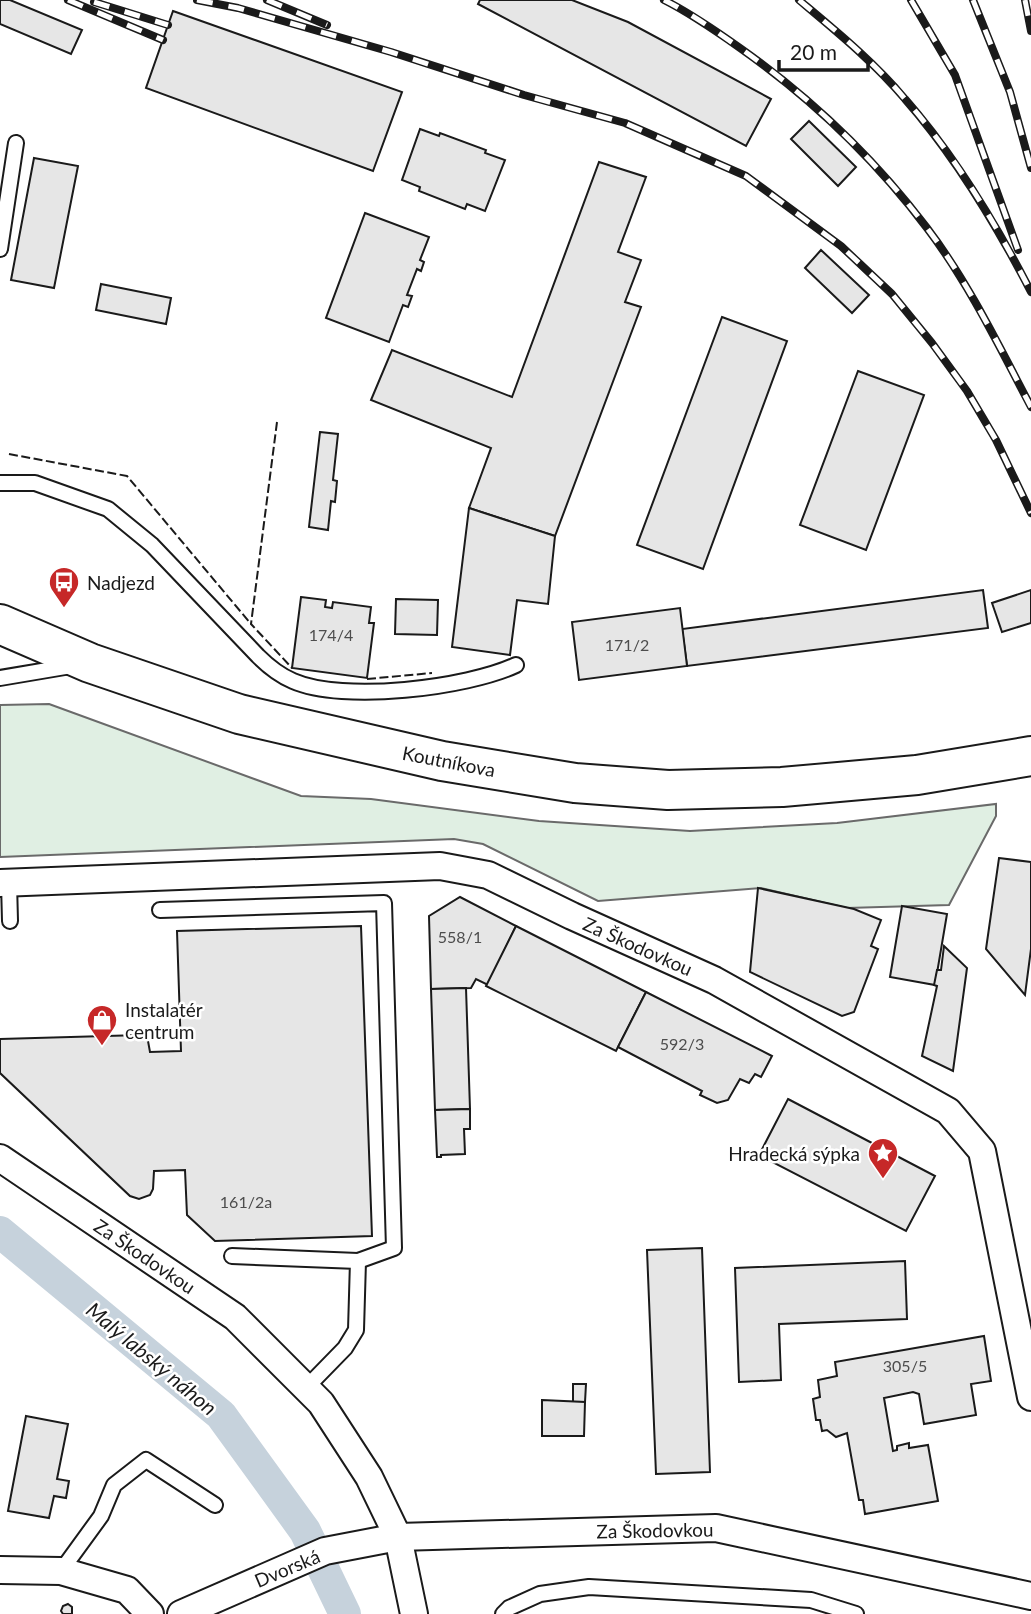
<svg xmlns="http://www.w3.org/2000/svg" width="1031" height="1614" font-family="Lato,sans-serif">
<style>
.green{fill:#e0efe3;stroke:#6a6a6a;stroke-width:2}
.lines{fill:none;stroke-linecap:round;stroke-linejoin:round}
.canal{stroke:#c6d2dc;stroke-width:32}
.building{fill:#e6e6e6;stroke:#1a1a1a;stroke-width:2}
.lane-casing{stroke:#1a1a1a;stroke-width:18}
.street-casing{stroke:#1a1a1a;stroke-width:30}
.primary-casing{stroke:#1a1a1a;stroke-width:42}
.lane{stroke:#fff;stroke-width:14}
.street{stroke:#fff;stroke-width:26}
.primary{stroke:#fff;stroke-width:38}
.rail-casing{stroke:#1a1a1a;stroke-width:8}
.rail{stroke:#fff;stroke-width:5;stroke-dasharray:16;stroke-linecap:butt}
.fence{stroke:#1a1a1a;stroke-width:2;stroke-dasharray:9 3.5;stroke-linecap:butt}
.labels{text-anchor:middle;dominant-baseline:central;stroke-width:5;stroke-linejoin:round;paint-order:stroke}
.number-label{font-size:16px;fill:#4d4d4d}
.poi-label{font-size:19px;fill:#1a1a1a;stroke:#fff;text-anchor:start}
.street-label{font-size:19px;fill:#1a1a1a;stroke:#fff}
.water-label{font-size:21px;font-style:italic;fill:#1a1a1a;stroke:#fff}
</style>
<rect width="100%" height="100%" fill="#fff"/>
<!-- green -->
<polygon class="green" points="49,704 301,796 371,799 539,821 690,831 837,823 996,804 996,816 949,905 847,908 761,888 598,901 483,844 454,839 0,857 0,705"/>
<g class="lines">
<!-- canal -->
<polyline class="canal" points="0,1232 221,1415 305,1531 345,1614"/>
</g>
<!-- building -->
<g class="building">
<polygon points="0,0 10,0 82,30 71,54 0,24"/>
<polygon points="480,0 572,0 628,22 771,99 746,146 478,4"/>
<polygon points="173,11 402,92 373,171 146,88"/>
<polygon points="809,121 856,167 838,186 791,139"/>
<polygon points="420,129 439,136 440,133 486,150 485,153 505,160 485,211 467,204 465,209 419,191 420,187 402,180"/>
<polygon points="34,158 78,166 54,288 11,280"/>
<polygon points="599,162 646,177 618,252 641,260 625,302 641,307 555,536 469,508 491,448 371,400 392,350 512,397"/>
<polygon points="365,213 429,237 420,260 424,262 421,271 417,269 407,295 412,296 408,307 403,305 389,342 326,318"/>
<polygon points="821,250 869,295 852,313 805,268"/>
<polygon points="101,284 171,298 166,324 96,310"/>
<polygon points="722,317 787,341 703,569 637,545"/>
<polygon points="858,371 924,395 866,550 800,525"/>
<polygon points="320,432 338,434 333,480 337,481 335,502 331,501 328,530 309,527"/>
<polygon points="469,508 555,536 548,604 517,600 510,655 452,647"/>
<polygon points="983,590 988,628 687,666 682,629"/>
<polygon points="1031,590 1031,623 1002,632 992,603"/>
<polygon points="301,597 326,600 325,607 332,608 333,602 371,607 369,623 374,623 367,678 292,668"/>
<polygon points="396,599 438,600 437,635 395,634"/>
<polygon points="680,608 687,666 579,680 572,622"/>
<polygon points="999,858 1031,862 1031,949 1025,995 986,949"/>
<polygon points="758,888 854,909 881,920 871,946 878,949 854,1012 842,1016 750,972"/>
<polygon points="460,897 516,926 488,985 476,979 471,988 431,989 429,916"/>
<polygon points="902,906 947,914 935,985 890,977"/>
<polygon points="361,926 372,1236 215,1241 187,1215 185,1170 154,1171 153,1189 150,1195 139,1199 130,1196 0,1073 0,1039 141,1035 148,1041 150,1052 181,1051 177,931"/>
<polygon points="516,926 646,992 616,1051 486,986"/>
<polygon points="944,946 967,968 953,1071 922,1056 937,986 934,985 937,970 941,970"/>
<polygon points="466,988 470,1109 435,1110 431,989"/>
<polygon points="646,992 772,1056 761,1077 755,1074 749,1083 740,1079 728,1100 717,1103 700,1095 702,1091 618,1047"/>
<polygon points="788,1099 935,1176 906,1231 759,1155"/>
<polygon points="470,1109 470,1129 464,1129 465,1154 441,1155 441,1157 437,1157 435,1110"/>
<polygon points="702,1248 710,1472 656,1474 647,1250"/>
<polygon points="905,1261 907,1319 779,1324 781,1380 739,1382 735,1268"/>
<polygon points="984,1336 991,1381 971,1384 976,1415 924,1424 919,1394 913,1392 884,1398 893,1451 897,1450 897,1446 909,1443 909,1448 928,1445 938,1501 865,1514 863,1500 859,1500 847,1433 836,1437 827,1430 822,1431 820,1420 816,1420 813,1399 820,1397 818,1380 837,1376 835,1362"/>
<polygon points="573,1384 586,1384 585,1402 573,1402"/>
<polygon points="542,1400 585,1402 584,1436 542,1436"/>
<polygon points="26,1416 68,1424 57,1479 69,1481 66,1498 54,1496 49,1518 8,1511"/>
<polygon points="68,1604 72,1607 72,1614 63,1614 61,1611 63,1606"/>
</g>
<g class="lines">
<!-- lane casing -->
<g class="lane-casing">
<g id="lane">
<polyline points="0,249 16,143"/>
<path d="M0,483H35L108,509L152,545L258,656C268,666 279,675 293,681C343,703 467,688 516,665"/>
<polyline points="0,678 71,666"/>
<polyline points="9,883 10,921"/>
<polyline points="160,910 384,903 394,1248 358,1261"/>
<polyline points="232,1256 358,1261 356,1330 345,1348 306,1388"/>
<polyline points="61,1571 101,1516 114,1485 146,1460 215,1505"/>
<polyline points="503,1614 509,1608 540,1594 589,1587 811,1600 856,1614"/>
</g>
</g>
<!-- street casing -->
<g class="street-casing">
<g id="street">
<polyline points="0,883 440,866 488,875 572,916 714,980 948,1111 982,1151 1031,1397"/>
<polyline points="0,1158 235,1317 321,1403 369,1477 398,1537 414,1614"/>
<polyline points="0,1570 61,1571 127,1590 150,1614"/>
<polyline points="181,1614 325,1551 398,1537 716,1528 1031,1596"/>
</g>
</g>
<!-- primary casing -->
<g class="primary-casing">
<polyline id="primary" points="0,624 90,663 239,714 442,761 575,783 668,790 782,787 917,775 1031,756"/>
</g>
<!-- lane -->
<use href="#lane" class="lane"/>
<!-- street -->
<use href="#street" class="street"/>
<!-- primary -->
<use href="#primary" class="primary"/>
<!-- rail casing -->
<g class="rail-casing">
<g id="rail">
<polyline points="68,0 163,40"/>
<polyline points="197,0 238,8 391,52 524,95 625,123 746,176 841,246 892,294 932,343 967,391 996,440 1031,513"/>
<polyline points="267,0 327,25"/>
<path d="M664,0C690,13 716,31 740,48C811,98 874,158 927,228C968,282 999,346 1031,407"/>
<path d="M799,0C836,31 874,62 905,99C956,157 996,224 1031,292"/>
<polyline points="911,0 955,75 1018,250"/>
<polyline points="973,0 1010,92 1031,168"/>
<polyline points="1025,0 1031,31"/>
<polyline points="94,2 168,25"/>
</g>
</g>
<!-- rail -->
<use href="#rail" class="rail"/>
<!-- fence -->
<g class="fence">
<polyline points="277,422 251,624 292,668"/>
<polyline points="9,454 127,476 251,624"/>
<polyline points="367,679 432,673"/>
</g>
</g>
<!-- icons -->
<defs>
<g id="bus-pin" transform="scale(1.575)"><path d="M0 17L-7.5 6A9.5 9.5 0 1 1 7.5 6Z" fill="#c62828" stroke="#fff"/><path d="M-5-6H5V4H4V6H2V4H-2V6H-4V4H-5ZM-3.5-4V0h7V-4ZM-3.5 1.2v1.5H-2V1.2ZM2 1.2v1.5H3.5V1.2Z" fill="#fff"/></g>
<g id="shop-pin" transform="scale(1.575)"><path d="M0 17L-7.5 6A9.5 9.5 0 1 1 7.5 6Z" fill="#c62828" stroke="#fff"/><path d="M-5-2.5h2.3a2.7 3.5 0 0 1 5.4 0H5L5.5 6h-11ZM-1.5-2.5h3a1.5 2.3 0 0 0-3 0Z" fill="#fff"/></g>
<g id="sight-pin" transform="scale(1.575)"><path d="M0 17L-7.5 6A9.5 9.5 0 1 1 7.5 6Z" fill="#c62828" stroke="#fff"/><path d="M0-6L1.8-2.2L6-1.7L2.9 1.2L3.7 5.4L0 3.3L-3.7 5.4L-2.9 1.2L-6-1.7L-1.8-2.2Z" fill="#fff"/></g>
</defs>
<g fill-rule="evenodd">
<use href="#bus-pin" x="64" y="582"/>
<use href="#shop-pin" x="102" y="1020"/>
<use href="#sight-pin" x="883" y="1153"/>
</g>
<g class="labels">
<!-- number labels -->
<g class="number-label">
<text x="331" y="634">174/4</text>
<text x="627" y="644">171/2</text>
<text x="460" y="936">558/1</text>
<text x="682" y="1043">592/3</text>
<text x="246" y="1201">161/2a</text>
<text x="905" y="1365">305/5</text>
</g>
<!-- poi labels -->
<g class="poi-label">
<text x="87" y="582">Nadjezd</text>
<text x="125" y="1009">Instalatér<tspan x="125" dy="22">centrum</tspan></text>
<text x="860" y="1153" text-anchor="end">Hradecká sýpka</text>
</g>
<!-- street labels -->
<g class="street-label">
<text transform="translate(449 761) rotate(11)">Koutníkova</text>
<text transform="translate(638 946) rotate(24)">Za Škodovkou</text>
<text transform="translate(145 1256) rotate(34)">Za Škodovkou</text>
<text transform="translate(655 1530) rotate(-1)">Za Škodovkou</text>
<text transform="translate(287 1568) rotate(-23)">Dvorská</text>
</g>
<!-- water labels -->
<g class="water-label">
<text transform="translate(152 1358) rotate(40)">Malý labský náhon</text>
</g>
</g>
<!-- scale -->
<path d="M779 60v10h89v-10" fill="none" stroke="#1a1a1a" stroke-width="3.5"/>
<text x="790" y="60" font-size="21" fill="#1a1a1a" stroke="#ffffff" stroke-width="5" paint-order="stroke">20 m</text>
</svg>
